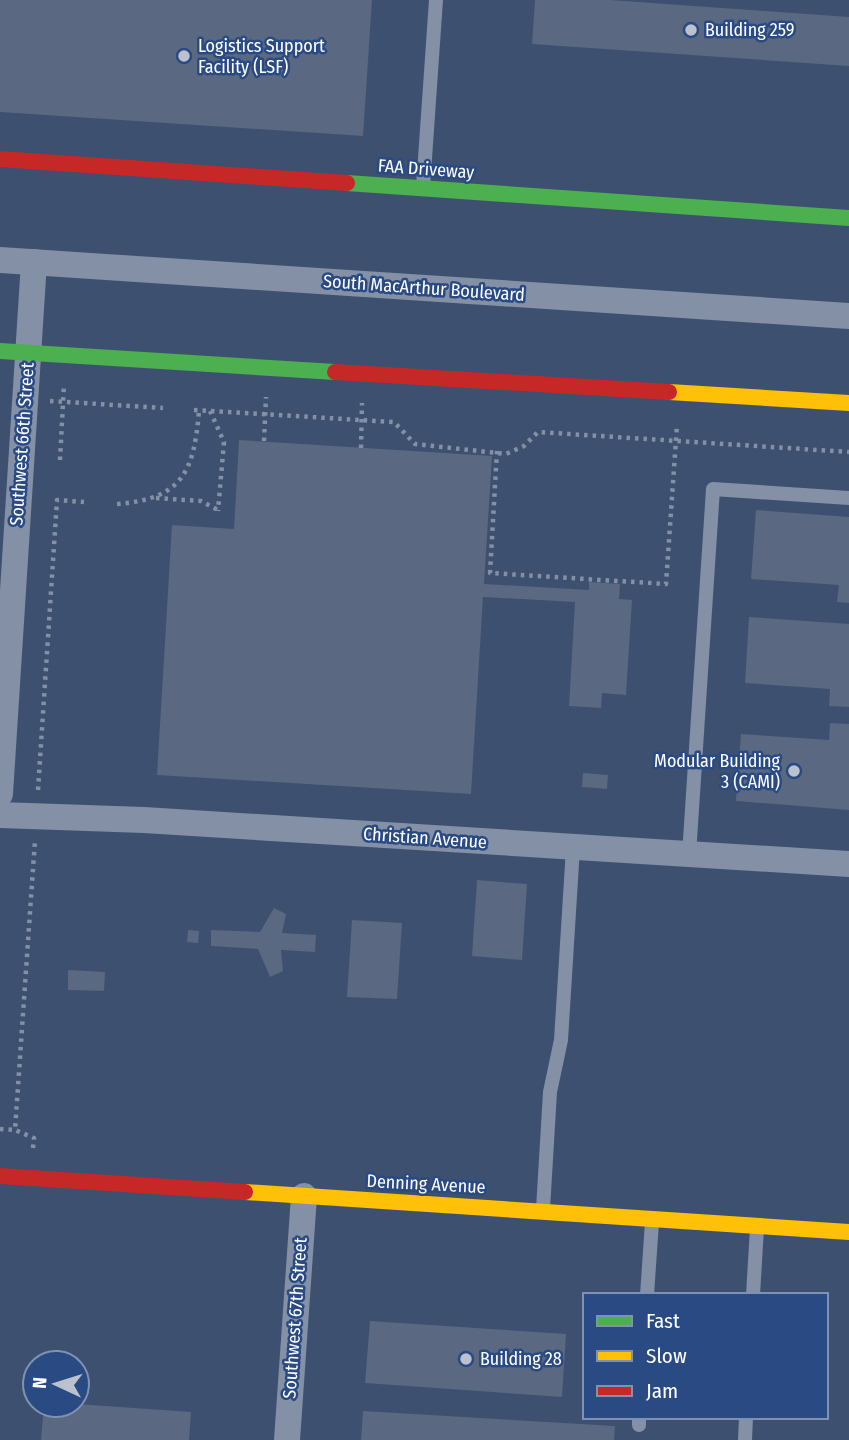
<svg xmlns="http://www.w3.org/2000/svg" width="849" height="1440" font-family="'Fira Sans Condensed',sans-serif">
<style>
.building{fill:#5a6881}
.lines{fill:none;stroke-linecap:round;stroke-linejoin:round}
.path{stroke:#8390a5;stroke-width:4.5;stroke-dasharray:3.5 5;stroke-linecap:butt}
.lane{stroke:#8390a5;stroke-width:14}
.street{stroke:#8390a5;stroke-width:26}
.fast{stroke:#4caf50;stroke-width:16}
.slow{stroke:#ffc107;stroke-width:16}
.jam{stroke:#c62828;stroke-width:16}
.poi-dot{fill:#bbc2cd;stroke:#294a83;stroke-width:2.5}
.labels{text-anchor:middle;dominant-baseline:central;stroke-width:5;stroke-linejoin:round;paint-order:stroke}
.poi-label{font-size:18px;fill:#fff;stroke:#294a83;text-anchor:start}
.street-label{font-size:18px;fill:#fff;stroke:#294a83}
</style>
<rect width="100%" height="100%" fill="#3d506f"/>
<!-- building -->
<g class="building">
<polygon points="0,0 372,0 363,136 0,112"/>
<polygon points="535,0 610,0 849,17 849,66 532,44"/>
<polygon points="239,440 492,456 484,584 589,590 589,582 620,584 619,599 632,600 626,695 602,693 601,708 569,706 575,602 483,597 471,794 157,775 172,525 234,529"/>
<polygon points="756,510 849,517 849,603 837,602 839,585 751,579"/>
<polygon points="749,617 849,624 849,707 829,706 830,689 745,683"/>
<polygon points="830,723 849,724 849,810 736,801 741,734 829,740"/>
<polygon points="583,773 608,775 607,789 582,787"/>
<polygon points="477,880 527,884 522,960 472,956"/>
<polygon points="274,908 286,914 282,933 316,935 315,952 281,950 283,971 270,977 258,949 211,946 211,930 260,932"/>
<polygon points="352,920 402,923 397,999 347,997"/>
<polygon points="188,930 199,931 198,943 187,942"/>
<polygon points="68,970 105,972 104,991 68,990"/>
<polygon points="370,1321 566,1334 562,1397 365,1383"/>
<polygon points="77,1404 191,1412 189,1440 41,1440 44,1405"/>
<polygon points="363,1411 615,1426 614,1440 361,1440"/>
</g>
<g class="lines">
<!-- path -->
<g class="path">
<polyline points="50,401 163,408"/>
<polyline points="194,410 394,422 415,444 506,454 524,446 538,432 849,452"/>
<polyline points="210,411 224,442 218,511"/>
<polyline points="264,441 266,397"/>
<polyline points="361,448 362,403"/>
<polyline points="497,451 490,573 666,584 677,425"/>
<polyline points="60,460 64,384"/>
<polyline points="156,498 201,501 218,510"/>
<path d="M117,504C183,499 194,471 199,411"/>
<polyline points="38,790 57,500 84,502"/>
<polyline points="0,1129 15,1130"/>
<polyline points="33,1148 34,1138 15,1130 35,840"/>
</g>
<!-- lane -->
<g class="lane">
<polyline points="423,187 436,0"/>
<polyline points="689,855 713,489 849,498"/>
<polyline points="543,1209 550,1092 561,1040 573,848"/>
<polyline points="647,1295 652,1222"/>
<polyline points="753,1295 757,1228"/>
<polyline points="639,1425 639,1417"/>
<polyline points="745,1440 746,1417"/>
</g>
<!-- street -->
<g class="street">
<polyline points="0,260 849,316"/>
<polyline points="0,794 34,262"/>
<polyline points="0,815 144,820 849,864"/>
<polyline points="287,1440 304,1196"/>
</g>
<!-- fast -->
<g class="fast">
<polyline points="347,183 849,218"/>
<polyline points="0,351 335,372"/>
</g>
<!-- slow -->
<g class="slow">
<polyline points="669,392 849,403"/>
<polyline points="245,1192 849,1232"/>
</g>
<!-- jam -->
<g class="jam">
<polyline points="0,159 347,183"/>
<polyline points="335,372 669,392"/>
<polyline points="0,1176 245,1192"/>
</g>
</g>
<!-- markers -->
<g class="poi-dot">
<circle cx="691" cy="30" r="7"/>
<circle cx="184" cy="56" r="7"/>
<circle cx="794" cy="771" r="7"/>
<circle cx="466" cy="1359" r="7"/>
</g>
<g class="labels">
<!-- poi labels -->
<g class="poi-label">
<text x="705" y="30">Building 259</text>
<text x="198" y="46">Logistics Support<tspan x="198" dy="21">Facility (LSF)</tspan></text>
<text x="780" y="761" text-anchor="end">Modular Building<tspan x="780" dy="21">3 (CAMI)</tspan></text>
<text x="480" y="1359">Building 28</text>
</g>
<!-- street labels -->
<g class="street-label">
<text transform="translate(426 169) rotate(4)">FAA Driveway</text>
<text transform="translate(424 288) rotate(4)">South MacArthur Boulevard</text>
<text transform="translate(22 444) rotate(-86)">Southwest 66th Street</text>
<text transform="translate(425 838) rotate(4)">Christian Avenue</text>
<text transform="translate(426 1184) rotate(3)">Denning Avenue</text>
<text transform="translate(295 1318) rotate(-86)">Southwest 67th Street</text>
</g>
</g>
<!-- legend -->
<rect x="583" y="1293" width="245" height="126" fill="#294a83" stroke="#7f92b5" stroke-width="2"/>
<rect x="597" y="1316" width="35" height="10" fill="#4caf50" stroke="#7f92b5" stroke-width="2"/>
<text x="646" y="1328" font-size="21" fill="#ffffff">Fast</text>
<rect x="597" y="1351" width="35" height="10" fill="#ffc107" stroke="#7f92b5" stroke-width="2"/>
<text x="646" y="1363" font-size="21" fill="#ffffff">Slow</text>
<rect x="597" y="1386" width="35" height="10" fill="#c62828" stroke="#7f92b5" stroke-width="2"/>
<text x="646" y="1398" font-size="21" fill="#ffffff">Jam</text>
<!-- north arrow -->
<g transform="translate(56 1384) rotate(274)"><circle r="33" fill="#294a83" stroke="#7f92b5" stroke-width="2"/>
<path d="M0-5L12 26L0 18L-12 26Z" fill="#bbc2cd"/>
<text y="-10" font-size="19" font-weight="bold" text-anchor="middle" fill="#ffffff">N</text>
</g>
</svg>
